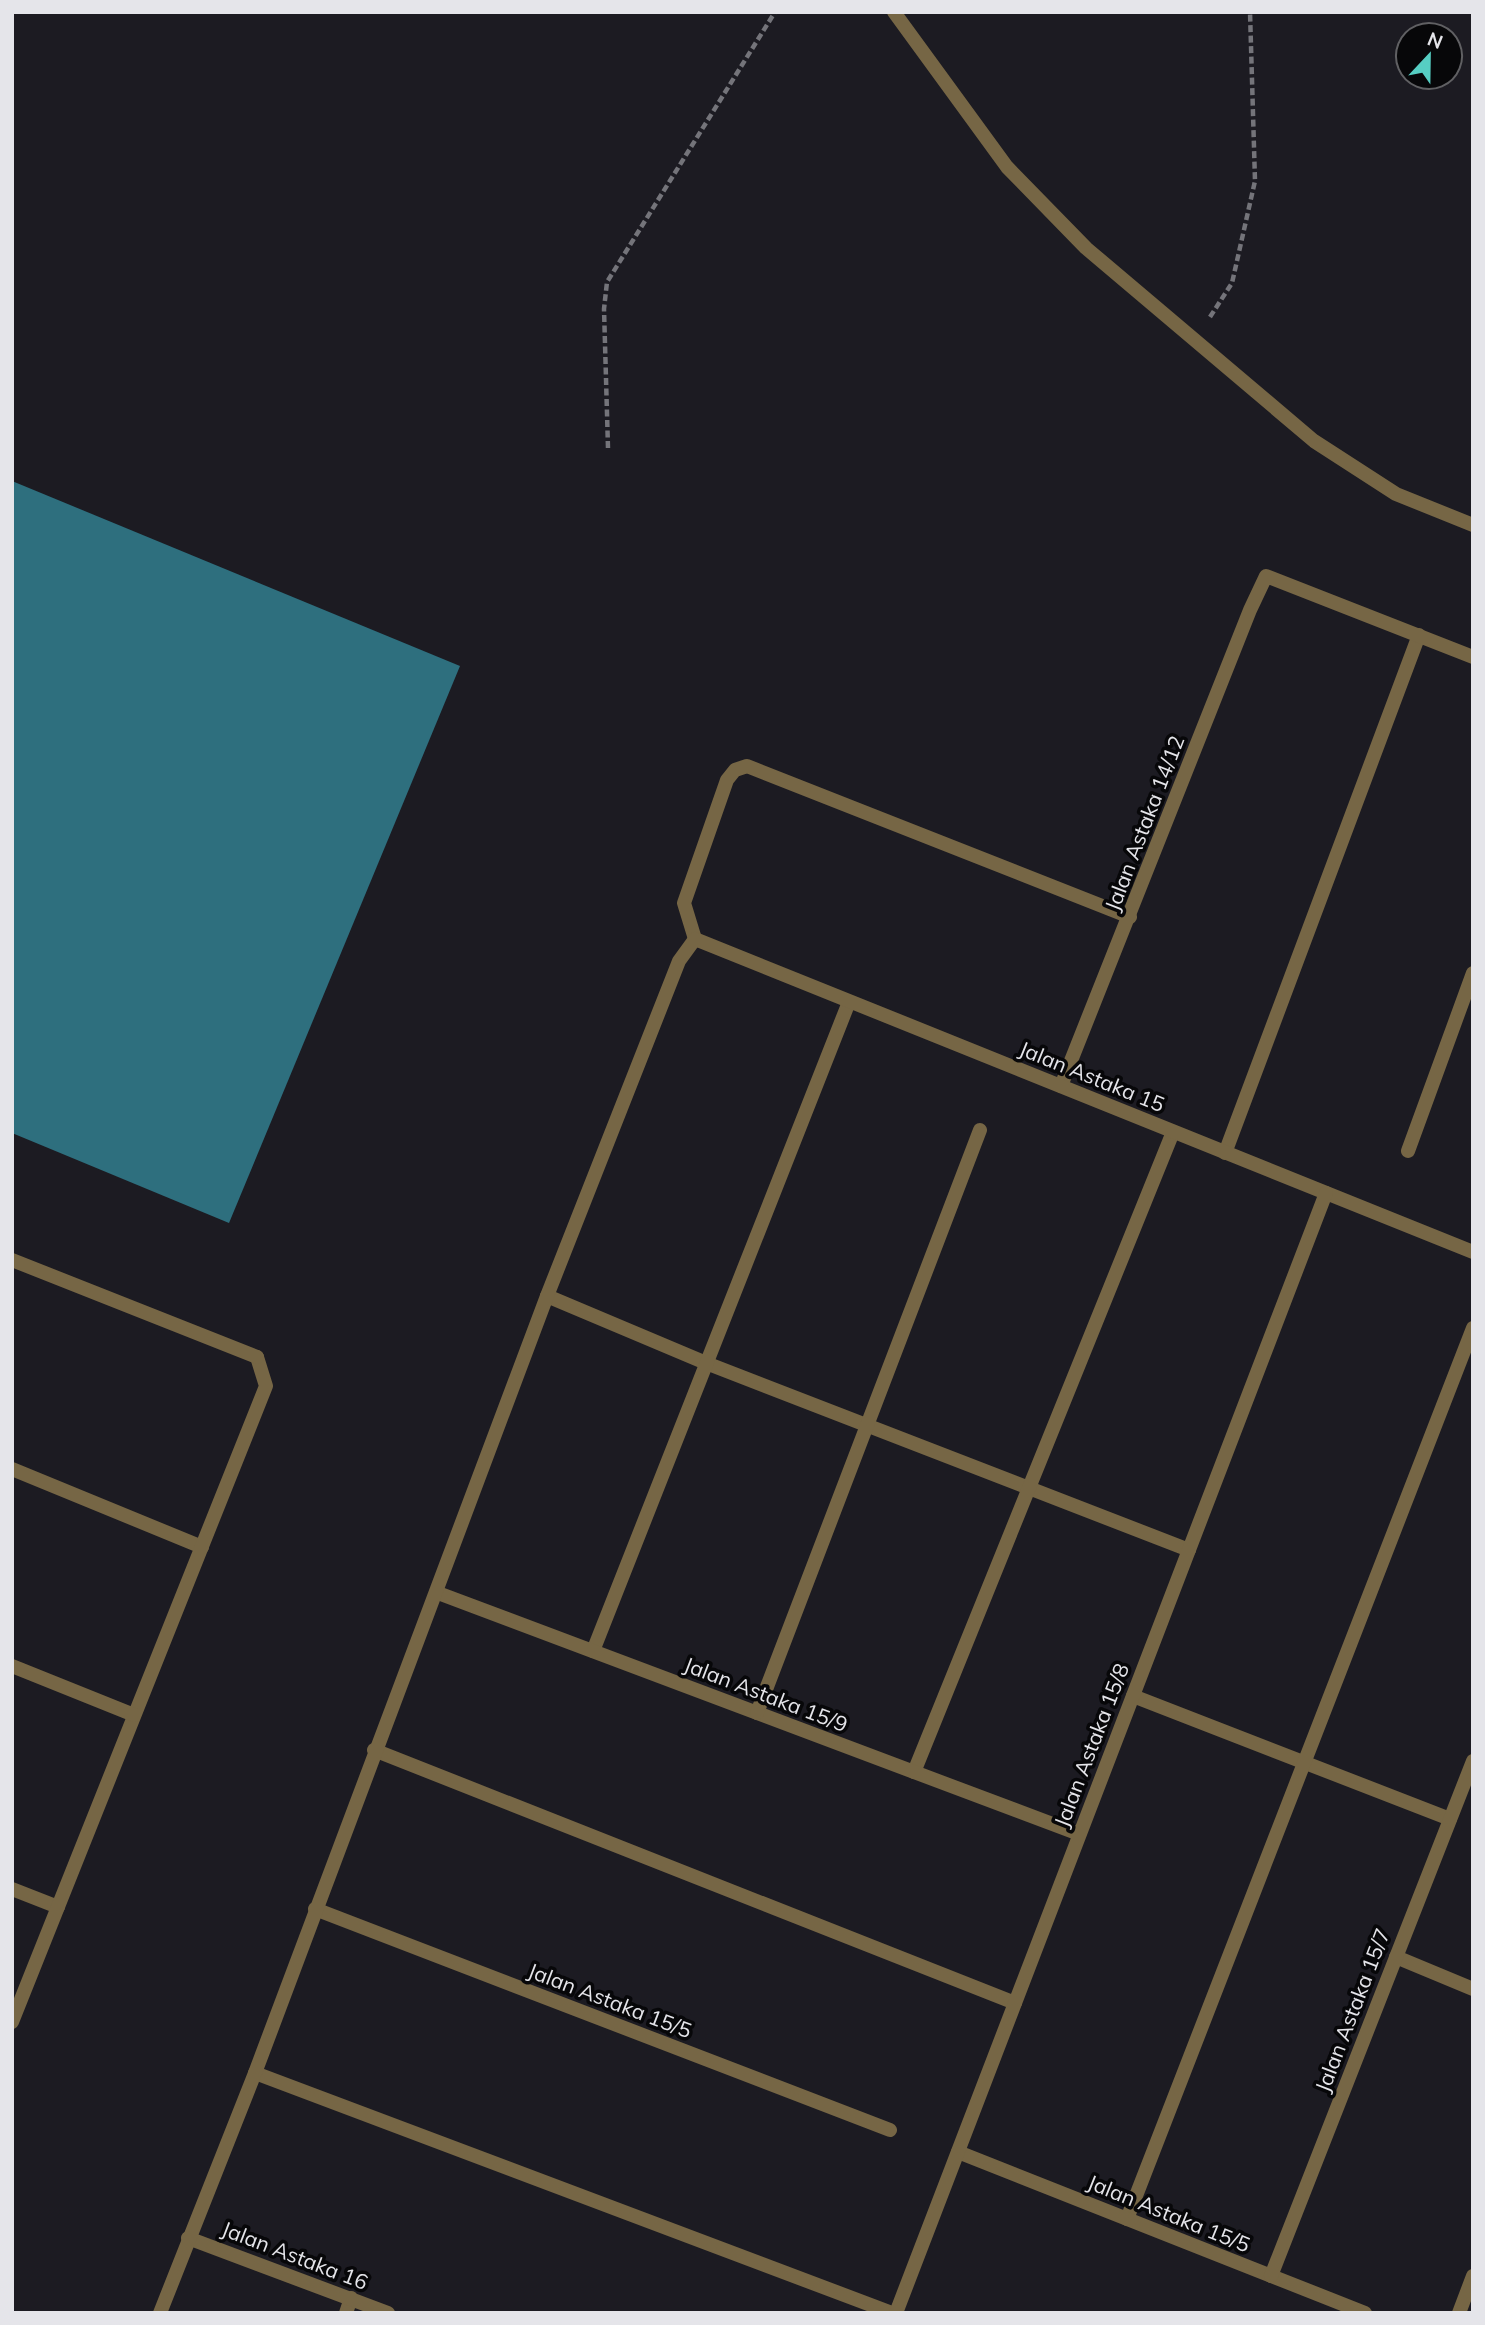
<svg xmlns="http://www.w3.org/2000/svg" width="1485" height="2325" font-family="Mulish,sans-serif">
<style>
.water{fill:#2e6f7e}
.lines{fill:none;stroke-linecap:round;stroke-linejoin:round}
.path{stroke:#74747a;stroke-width:4.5;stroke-dasharray:7 3.5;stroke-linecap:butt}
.service{stroke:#766645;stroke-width:14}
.minor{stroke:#766645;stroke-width:14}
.tertiary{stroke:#766645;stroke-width:14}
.labels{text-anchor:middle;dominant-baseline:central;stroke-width:7;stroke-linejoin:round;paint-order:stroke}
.street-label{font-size:21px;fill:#e5e5ea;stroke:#070709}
</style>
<rect width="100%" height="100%" fill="#1c1b22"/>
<!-- water -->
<polygon class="water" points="12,481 460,666 229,1223 12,1133"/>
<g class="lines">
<!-- path -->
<g class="path">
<polyline points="1210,317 1232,283 1255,181 1250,12"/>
<polyline points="608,448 604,309 607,282 775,12"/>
</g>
<!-- service -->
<g class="service">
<polyline points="695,939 684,903 727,780 735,770 747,766 1130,917"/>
<polyline points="1225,1153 1419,635"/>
<polyline points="547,1296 706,1363 1189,1550"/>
<polyline points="12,1469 202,1547"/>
<polyline points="593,1651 849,1002"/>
<polyline points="1133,1696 1450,1819"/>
<polyline points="374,1750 1015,2003"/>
<polyline points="914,1772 1173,1132"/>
<polyline points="12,1889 58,1907"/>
<polyline points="1396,1957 1473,1989"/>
<polyline points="12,2022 266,1386 257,1357"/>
<polyline points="255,2073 892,2313"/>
<polyline points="1127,2219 1473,1328"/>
<polyline points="346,2313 351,2298"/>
<polyline points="1459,2313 1473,2276"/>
</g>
<!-- minor -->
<g class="minor">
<polyline points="1061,1086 1250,610 1266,576 1473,657"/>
<polyline points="1408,1151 1473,973"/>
<polyline points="12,1260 257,1357"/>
<polyline points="438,1593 1079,1834"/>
<polyline points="12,1666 134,1715"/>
<polyline points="757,1713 980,1130"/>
<polyline points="315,1909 890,2130"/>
<polyline points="958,2152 1365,2313"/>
<polyline points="188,2238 388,2313"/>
<polyline points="1271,2276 1473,1761"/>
<polyline points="160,2313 255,2073 547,1296 679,961 695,939 1473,1252"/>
<polyline points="896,2313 1326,1193"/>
</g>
<!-- tertiary -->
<polyline class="tertiary" points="894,12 1007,167 1086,248 1314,441 1396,494 1473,525"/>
</g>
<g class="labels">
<!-- street labels -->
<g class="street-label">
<text transform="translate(1144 823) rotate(-69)">Jalan Astaka 14/12</text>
<text transform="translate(1092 1076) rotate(22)">Jalan Astaka 15</text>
<text transform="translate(766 1694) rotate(21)">Jalan Astaka 15/9</text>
<text transform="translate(1091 1745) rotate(-69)">Jalan Astaka 15/8</text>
<text transform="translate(610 2000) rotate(21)">Jalan Astaka 15/5</text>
<text transform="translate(1352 2010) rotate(-69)">Jalan Astaka 15/7</text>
<text transform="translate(1169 2213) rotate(22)">Jalan Astaka 15/5</text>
<text transform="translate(295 2255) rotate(21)">Jalan Astaka 16</text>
</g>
</g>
<!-- border -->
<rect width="1485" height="2325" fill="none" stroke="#e5e5ea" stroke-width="28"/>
<!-- north arrow -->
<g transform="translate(1429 56) rotate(22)"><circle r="33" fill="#070709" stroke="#606063" stroke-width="2"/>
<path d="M0-5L12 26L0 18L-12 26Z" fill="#56cec3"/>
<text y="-10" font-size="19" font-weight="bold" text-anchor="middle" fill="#e5e5ea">N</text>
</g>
</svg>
